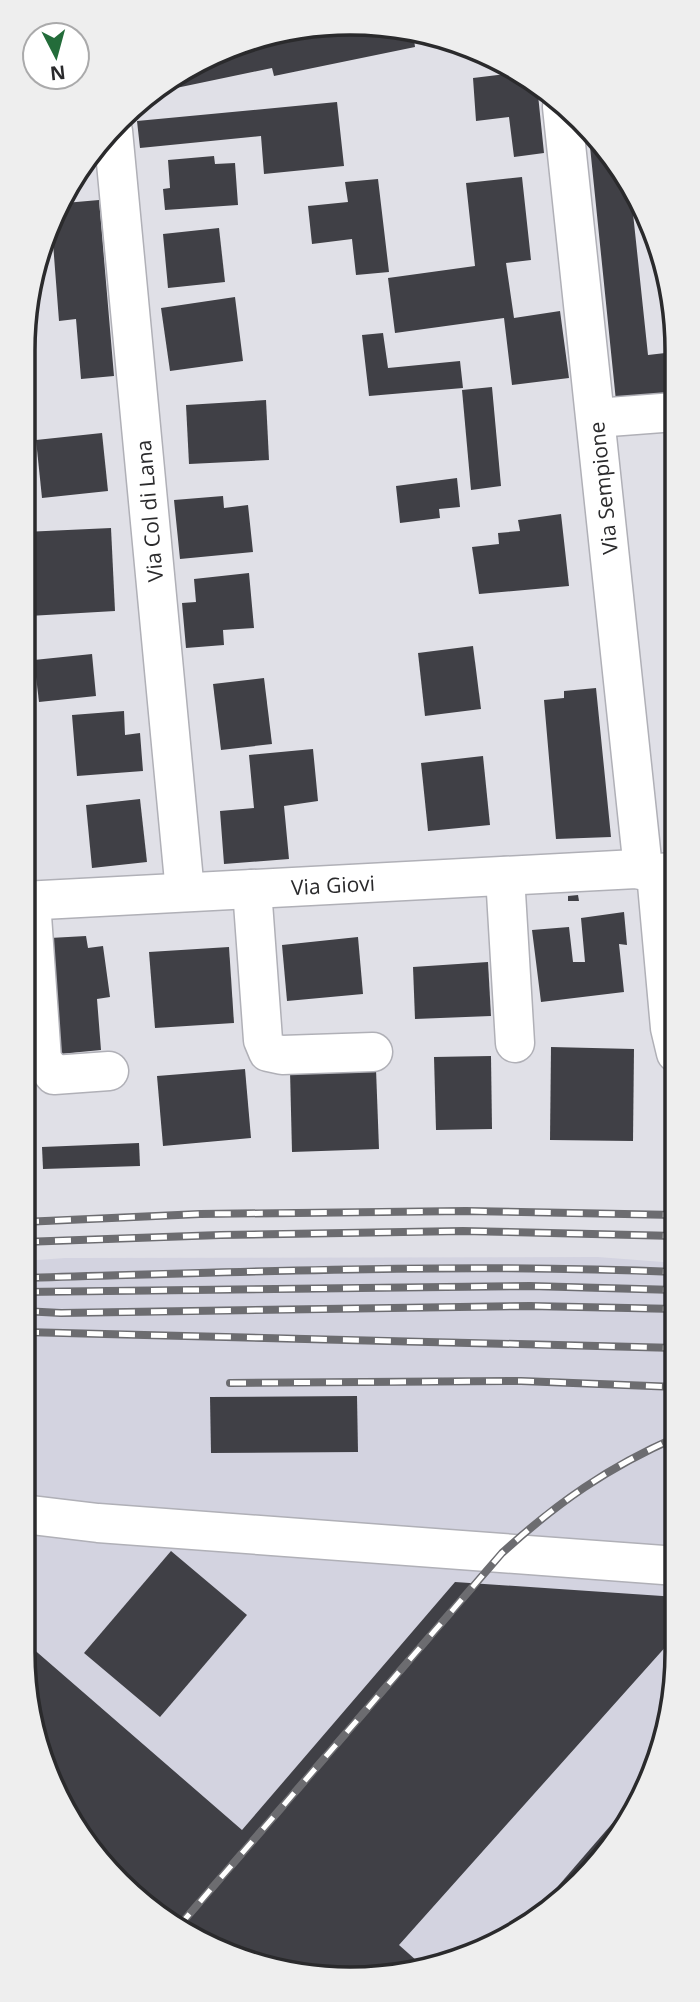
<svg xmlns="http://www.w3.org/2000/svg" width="700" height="2002" font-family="'Open Sans',sans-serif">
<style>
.built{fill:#d3d3e0}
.building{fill:#404046}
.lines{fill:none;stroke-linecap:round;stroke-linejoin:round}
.minor-casing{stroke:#b0b0b7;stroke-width:41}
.minor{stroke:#fff;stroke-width:38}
.rail-casing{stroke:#6c6c70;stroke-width:8}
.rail{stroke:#fff;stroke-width:5;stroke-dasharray:16;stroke-linecap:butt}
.labels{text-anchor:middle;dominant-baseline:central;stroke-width:7;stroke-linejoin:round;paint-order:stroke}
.street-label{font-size:21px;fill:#2a2a2c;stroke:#fff}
.rim{fill:none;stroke:#2a2a2c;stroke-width:3.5}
</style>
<rect width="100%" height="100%" fill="#e0e0e7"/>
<!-- built -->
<polygon class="built" points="598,1257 676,1263 677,1652 666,1736 622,1834 532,1924 434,1968 308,1976 205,1945 104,1868 48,1777 23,1652 23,1261 65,1258"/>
<!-- building -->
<g class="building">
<polygon points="307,26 413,32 415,47 274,76 272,68 157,92 186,67"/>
<polygon points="505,63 514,67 537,85 544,153 514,157 509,117 476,121 473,78 506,74"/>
<polygon points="337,102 344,166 264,174 261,136 140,148 137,121"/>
<polygon points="588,127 596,134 630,185 648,355 674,352 675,395 616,401"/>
<polygon points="214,156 215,164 235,163 238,205 165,210 163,189 170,188 168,160"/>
<polygon points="522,177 531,260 506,263 514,318 560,311 569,378 512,385 504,318 395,333 388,278 475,266 466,183"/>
<polygon points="378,179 389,272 356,275 352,239 312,244 308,206 348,202 345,182"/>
<polygon points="99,200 114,376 81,379 76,319 59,321 52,230 65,203"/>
<polygon points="219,228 225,282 168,288 163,234"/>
<polygon points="235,297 243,361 170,371 161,308"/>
<polygon points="383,333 388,368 460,361 463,388 369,396 362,335"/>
<polygon points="492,387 501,486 471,490 462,390"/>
<polygon points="266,400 269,460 189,464 186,405"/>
<polygon points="102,433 108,491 42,498 36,440"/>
<polygon points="457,478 460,507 439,509 440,518 400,523 396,486"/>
<polygon points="223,496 224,508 248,505 253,552 180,559 174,500"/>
<polygon points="561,514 569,586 479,594 472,547 499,544 498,533 520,531 518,520"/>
<polygon points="111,528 115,611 29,616 24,532"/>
<polygon points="249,573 254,628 223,630 224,645 186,648 182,603 196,602 194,579"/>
<polygon points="473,646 481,709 425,716 418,653"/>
<polygon points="92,654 96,696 39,702 34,660"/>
<polygon points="264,678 272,744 221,750 213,684"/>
<polygon points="596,688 611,837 556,839 544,700 564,698 564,691"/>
<polygon points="124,711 125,735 140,733 143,771 77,776 72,715"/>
<polygon points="313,749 318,801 284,806 289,859 224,864 220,811 254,808 249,755"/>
<polygon points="483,756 490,825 428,831 421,763"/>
<polygon points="140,799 147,862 92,868 86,805"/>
<polygon points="30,800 34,860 23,861 23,801"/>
<polygon points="578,895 579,901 568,901 568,896"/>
<polygon points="624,912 627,945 619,944 624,992 541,1002 532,930 569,927 573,962 585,962 581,918"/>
<polygon points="86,936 88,948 103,946 110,997 97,999 101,1050 49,1055 50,938"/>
<polygon points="358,937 363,994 287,1001 282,945"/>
<polygon points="229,947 234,1023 155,1028 149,952"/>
<polygon points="488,962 491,1016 415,1019 413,967"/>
<polygon points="551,1047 634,1049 633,1141 550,1140"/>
<polygon points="491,1056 492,1129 436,1130 434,1057"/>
<polygon points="245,1069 251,1138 163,1146 157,1076"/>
<polygon points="376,1069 379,1149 292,1152 290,1071"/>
<polygon points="139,1143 140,1166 43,1169 42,1147"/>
<polygon points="357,1396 358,1452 211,1453 210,1397"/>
<polygon points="171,1551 247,1615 160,1717 84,1653"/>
<polygon points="455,1582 677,1597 677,1634 399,1945 426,1969 308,1976 205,1945 104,1868 48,1777 23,1652 23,1640 242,1830"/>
<polygon points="642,1789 622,1834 532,1924 521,1929"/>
</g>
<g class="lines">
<!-- minor casing -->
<g class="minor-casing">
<g id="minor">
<polyline points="562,107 643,869"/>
<polyline points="113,131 185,892"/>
<polyline points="596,418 675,412"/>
<polyline points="656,873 670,1028 676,1053"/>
<polyline points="505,876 515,1043"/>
<polyline points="252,889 263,1040 268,1052 282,1055 373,1052"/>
<polyline points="23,901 636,869 656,873 676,872"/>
<polyline points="31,901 42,1060 54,1075 109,1071"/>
<polyline points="23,1514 98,1523 677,1566"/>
</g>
</g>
<!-- minor -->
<use href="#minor" class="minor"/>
<!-- rail casing -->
<g class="rail-casing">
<g id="rail">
<polyline points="23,1222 200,1214 466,1211 676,1215"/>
<polyline points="23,1242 220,1235 463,1231 676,1236"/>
<path d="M23,1278C241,1272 459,1263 676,1272"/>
<polyline points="23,1292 530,1286 676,1290"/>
<polyline points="23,1311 61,1313 530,1306 677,1309"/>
<polyline points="23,1332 677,1348"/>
<polyline points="230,1383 521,1381 677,1387"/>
<path d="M179,1926L502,1553C557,1503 608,1467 677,1437"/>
</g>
</g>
<!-- rail -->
<use href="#rail" class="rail"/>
</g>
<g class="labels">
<!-- street labels -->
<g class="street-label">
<text transform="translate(603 488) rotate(-96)">Via Sempione</text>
<text transform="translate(149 511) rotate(-95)">Via Col di Lana</text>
<text transform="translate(333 885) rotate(-3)">Via Giovi</text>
</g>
</g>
<!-- crop -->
<path d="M0 0H700V2002H0ZM350 35H350A315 315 0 0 1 665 350V1652A315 315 0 0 1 350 1967H350A315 315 0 0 1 35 1652V350A315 315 0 0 1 350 35Z" fill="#eee" fill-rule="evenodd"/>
<path class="rim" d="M350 35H350A315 315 0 0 1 665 350V1652A315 315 0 0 1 350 1967H350A315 315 0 0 1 35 1652V350A315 315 0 0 1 350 35Z"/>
<!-- north arrow -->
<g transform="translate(56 56) rotate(174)"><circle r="33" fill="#ffffff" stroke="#aaaaab" stroke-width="2"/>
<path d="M0-5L12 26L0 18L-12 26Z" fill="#236c3a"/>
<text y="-10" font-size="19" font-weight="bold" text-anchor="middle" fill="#2a2a2c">N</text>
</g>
</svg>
